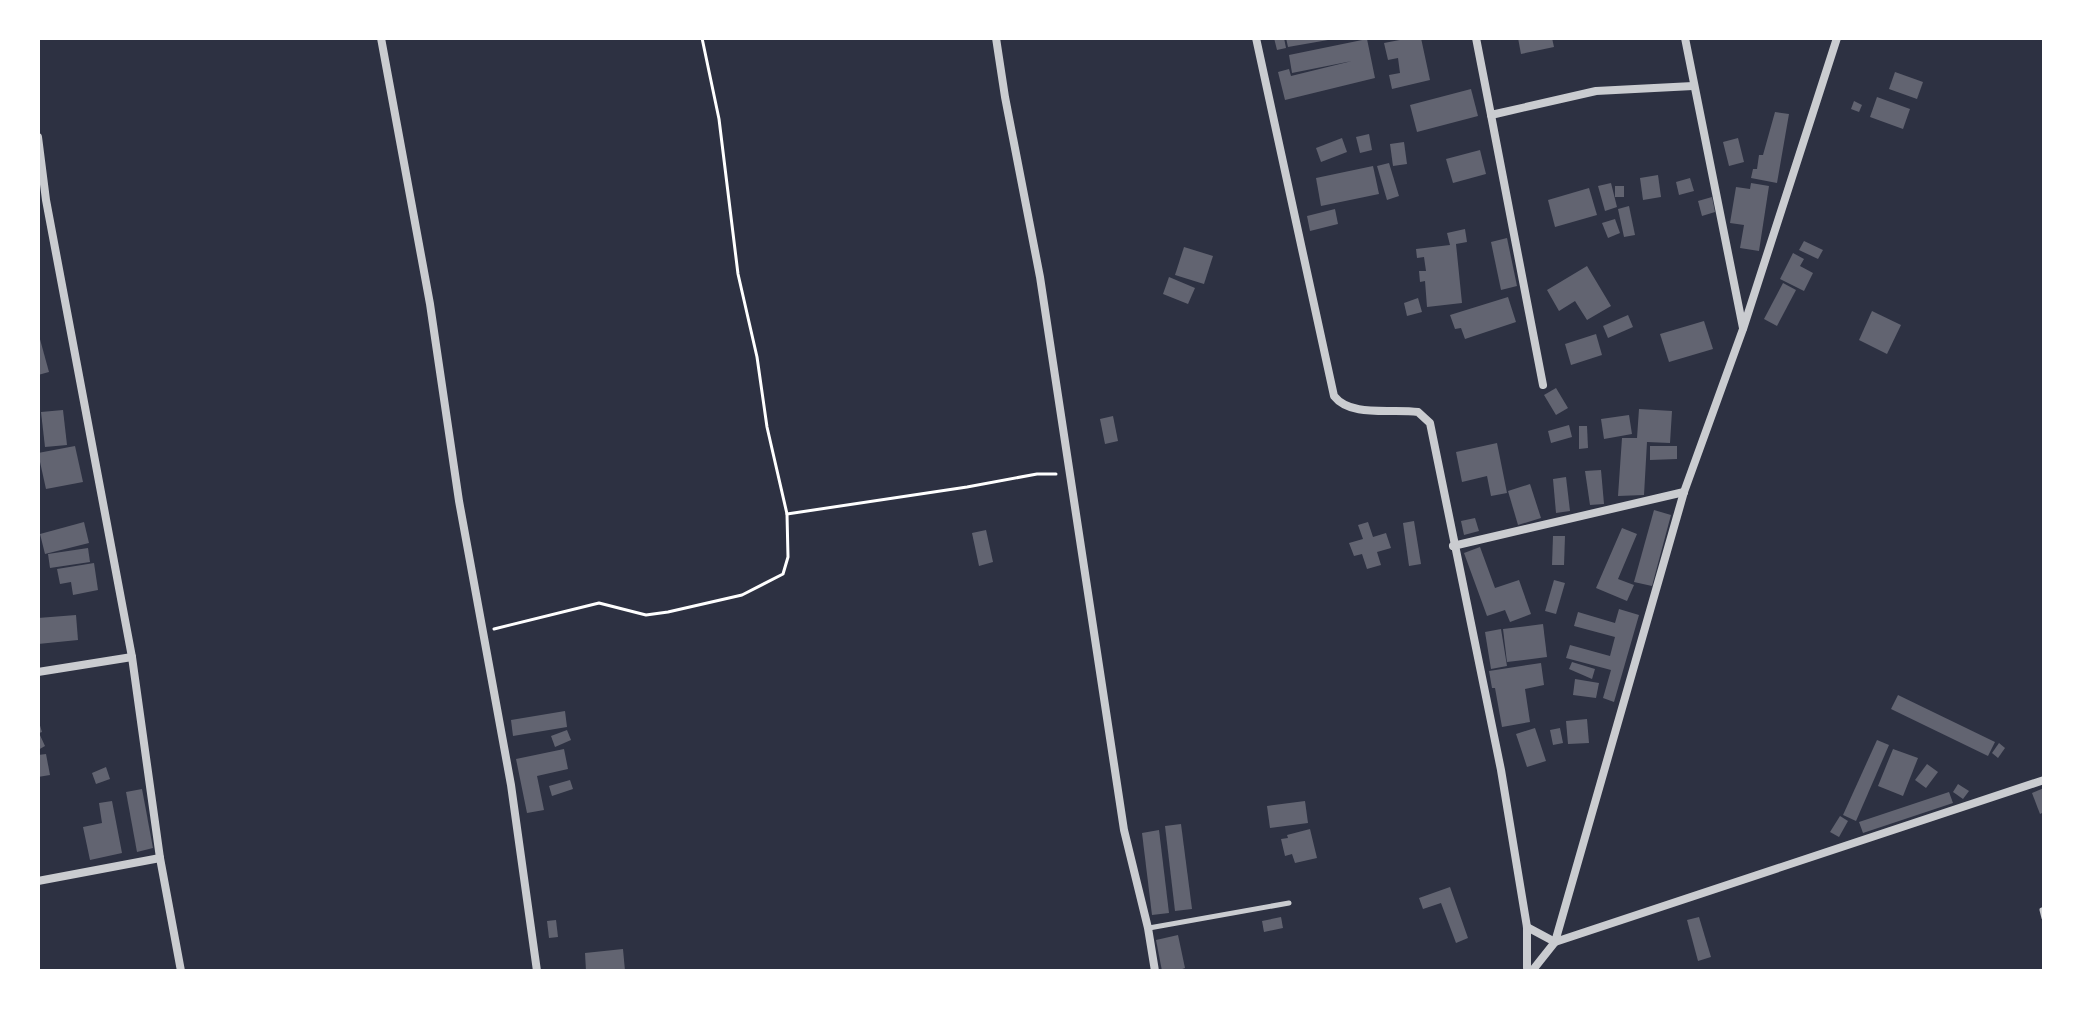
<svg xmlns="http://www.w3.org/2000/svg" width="2082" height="1009" font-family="Figtree,sans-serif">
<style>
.building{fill:#626471}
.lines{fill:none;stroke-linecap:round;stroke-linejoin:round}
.path{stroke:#fff;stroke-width:3}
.service{stroke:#caccd0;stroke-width:5}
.minor{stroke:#caccd0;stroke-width:8}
</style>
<rect width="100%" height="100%" fill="#2d3142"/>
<!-- building -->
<g class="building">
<polygon points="1274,38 1284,38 1286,48 1277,50"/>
<polygon points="1286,38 1328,38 1328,40 1288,47"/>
<polygon points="1410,38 1421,38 1430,80 1392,89 1389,75 1400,73 1398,58 1388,60 1384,43"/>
<polygon points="1518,38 1552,38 1554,47 1521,54"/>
<polygon points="1367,39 1375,78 1285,100 1278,72 1289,69 1291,76 1352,61 1292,73 1289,55"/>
<polygon points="1895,72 1923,82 1917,99 1889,89"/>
<polygon points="1471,89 1478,116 1417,132 1410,105"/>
<polygon points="1877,97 1910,109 1903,129 1870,117"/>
<polygon points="1854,101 1862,105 1859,112 1851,109"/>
<polygon points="1775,112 1789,114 1777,183 1751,178 1753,169 1757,169 1759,155 1763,155"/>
<polygon points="1369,134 1372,150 1360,153 1356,137"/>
<polygon points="1342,138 1347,152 1321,162 1316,148"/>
<polygon points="1738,138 1744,162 1729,166 1723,142"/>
<polygon points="1404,142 1407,164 1393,166 1390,144"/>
<polygon points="1480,150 1486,174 1453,183 1446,159"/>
<polygon points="1389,163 1399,196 1387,200 1377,166"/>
<polygon points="1373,166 1379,194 1321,206 1316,178"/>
<polygon points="1658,175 1661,197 1643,200 1640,178"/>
<polygon points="1690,178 1694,191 1679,195 1676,182"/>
<polygon points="1611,183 1617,207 1605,211 1598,186"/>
<polygon points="1751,183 1769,186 1759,251 1740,248 1744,225 1730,223 1736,187 1750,189"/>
<rect x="1615" y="186" width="9" height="11"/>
<polygon points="1589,188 1597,215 1555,227 1548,200"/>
<polygon points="1712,197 1715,212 1702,216 1698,201"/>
<polygon points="1629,206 1635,235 1624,237 1618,209"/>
<polygon points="1335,209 1338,224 1310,231 1307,216"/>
<polygon points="1615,219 1620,233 1608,238 1602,223"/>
<polygon points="1465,229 1467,242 1456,244 1462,303 1427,307 1425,281 1420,282 1419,271 1426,271 1424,257 1417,258 1416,249 1450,245 1447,233"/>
<polygon points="1507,238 1517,286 1501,290 1491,242"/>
<polygon points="1804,241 1823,250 1818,259 1799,250"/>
<polygon points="1184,247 1213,256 1204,284 1175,275"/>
<polygon points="1793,253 1804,259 1800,266 1813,273 1804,291 1780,279"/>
<polygon points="1587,266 1611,306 1587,320 1575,301 1559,311 1547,290"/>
<polygon points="1169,277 1195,288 1188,304 1163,294"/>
<polygon points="1783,283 1796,290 1777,326 1764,319"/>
<polygon points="1508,297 1516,322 1465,339 1461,328 1455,329 1450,315"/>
<polygon points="1418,298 1422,312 1407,316 1404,303"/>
<polygon points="1872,311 1901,325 1887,354 1859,340"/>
<polygon points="1628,315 1633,327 1608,338 1603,326"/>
<polygon points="1704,321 1713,349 1669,362 1660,334"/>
<polygon points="38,332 49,372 38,375"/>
<polygon points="1596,334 1602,355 1571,365 1565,344"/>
<polygon points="1556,388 1568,408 1556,415 1544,395"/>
<polygon points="1639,409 1672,411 1670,443 1647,442 1644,495 1618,496 1622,438 1637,438"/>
<polygon points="63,410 67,445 45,447 41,412"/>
<polygon points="1629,415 1632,434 1604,439 1601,419"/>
<polygon points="1113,416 1118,441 1105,444 1100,419"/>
<polygon points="1569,425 1572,437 1551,443 1548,431"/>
<polygon points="1579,426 1587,426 1588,448 1579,449"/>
<polygon points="1497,443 1507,493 1491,496 1487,476 1462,482 1456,452"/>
<polygon points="75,446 83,482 46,489 38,453"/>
<polygon points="1650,446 1677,446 1677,459 1650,460"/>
<polygon points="1601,470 1604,504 1590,505 1585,471"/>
<polygon points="1566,477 1570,511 1556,513 1553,479"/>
<polygon points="1530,484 1541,518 1518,525 1508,491"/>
<polygon points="1654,510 1671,515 1652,586 1634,582"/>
<polygon points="1475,518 1479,531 1464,535 1461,521"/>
<polygon points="1414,521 1421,564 1409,566 1403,523"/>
<polygon points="84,522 89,543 45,554 40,534"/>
<polygon points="1368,522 1373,537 1386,533 1391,548 1377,552 1381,565 1367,569 1362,554 1354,556 1349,543 1363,539 1358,525"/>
<polygon points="1622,528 1637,534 1618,579 1634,585 1627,601 1596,588"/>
<polygon points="986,530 993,562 979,566 972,533"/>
<polygon points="1553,536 1565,536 1564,565 1552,565"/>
<polygon points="1480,547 1495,588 1519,580 1531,614 1510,622 1505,610 1487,616 1464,553"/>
<polygon points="88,548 90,562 50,568 48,554"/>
<polygon points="94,563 98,590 73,595 71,582 60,584 57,569"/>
<polygon points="1554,580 1565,583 1556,614 1545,611"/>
<polygon points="1619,609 1639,615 1614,702 1603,698 1611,670 1566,658 1570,645 1610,656 1615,637 1574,626 1578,612 1615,623"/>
<polygon points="76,615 78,640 38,644 38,618"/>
<polygon points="1543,624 1547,657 1507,662 1503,629"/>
<polygon points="1501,629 1507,666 1491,669 1485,632"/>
<polygon points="1572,662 1595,669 1592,679 1569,669"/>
<polygon points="1541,663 1544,685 1525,689 1530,722 1502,727 1495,688 1492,688 1489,671"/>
<polygon points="1575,679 1599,683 1596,698 1573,695"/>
<polygon points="1898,695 1995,742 1988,756 1891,709"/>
<polygon points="565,711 567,727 513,736 511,720"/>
<polygon points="38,719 42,732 39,733 45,746 38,750"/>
<polygon points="1587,719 1589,743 1568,744 1566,721"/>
<polygon points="1535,728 1546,761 1527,767 1516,734"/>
<polygon points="1560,728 1563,743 1553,745 1550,730"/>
<polygon points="567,730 571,740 555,747 551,736"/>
<polygon points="1877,740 1889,745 1856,821 1843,815"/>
<polygon points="1999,743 2005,748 1998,758 1992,753"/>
<polygon points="564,749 568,769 537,776 544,810 527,813 516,759"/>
<polygon points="1893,749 1918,758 1903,796 1878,786"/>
<polygon points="46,754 50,775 38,777 38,755"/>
<polygon points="1927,764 1938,772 1926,788 1915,780"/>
<polygon points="106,767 110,779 96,784 92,773"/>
<polygon points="570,780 573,789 552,796 549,786"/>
<polygon points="1958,784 1969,791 1963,799 1953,792"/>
<polygon points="2044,788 2044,812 2040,814 2032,793"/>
<polygon points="142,789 153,848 137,852 126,792"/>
<polygon points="1949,792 1953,803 1863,833 1859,822"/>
<polygon points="112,801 122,853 90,860 83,827 102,823 99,803"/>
<polygon points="1305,801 1308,823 1270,828 1267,806"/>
<polygon points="1840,816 1848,821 1839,837 1830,832"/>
<polygon points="1181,824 1192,909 1175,911 1165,826"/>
<polygon points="1310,829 1317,858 1295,863 1292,854 1285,856 1281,839 1288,838 1287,835"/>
<polygon points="1159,830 1169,913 1152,915 1142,833"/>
<polygon points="1450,887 1468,938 1456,943 1441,903 1423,909 1419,898"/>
<polygon points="1281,917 1283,928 1264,932 1262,921"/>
<polygon points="1699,917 1711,957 1698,961 1687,920"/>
<polygon points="556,920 558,937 549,938 547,921"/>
<polygon points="1178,935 1185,968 1177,971 1162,971 1156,940"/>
<polygon points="623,949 625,971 586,971 585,953"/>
</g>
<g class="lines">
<!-- path -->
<g class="path">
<polyline points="787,514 967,487 1037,474 1056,474"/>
<polyline points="494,629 599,603 646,615 668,612 742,595 783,574 788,557 787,514 767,427 757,357 738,274 719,119 702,38"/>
</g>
<!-- service -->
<g class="service">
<polyline points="2042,910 2044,918"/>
<polyline points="1149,928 1289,903"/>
</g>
<!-- minor -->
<g class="minor">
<polyline points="381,38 430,304 459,501 511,785 537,971"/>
<polyline points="996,38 1005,97 1040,277 1124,830 1148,928 1155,971"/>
<path d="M1256,38L1334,396C1351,418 1392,408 1418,412L1430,423L1501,770L1527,927V968"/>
<polyline points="1476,38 1491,115 1596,91 1693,86"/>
<polyline points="1685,38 1743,328"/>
<polyline points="1491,115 1543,385"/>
<polyline points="38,137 46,200 132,657 160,858 181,971"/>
<polyline points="1453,546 1684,492"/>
<polyline points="38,672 132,657"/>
<polyline points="38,881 160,858"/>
<polyline points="1527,927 1555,942 2044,780"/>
<polyline points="1532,971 1555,942 1684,492 1743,329 1837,38"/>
</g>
</g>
<!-- border -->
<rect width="2082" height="1009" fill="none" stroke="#ffffff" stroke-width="80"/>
</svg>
